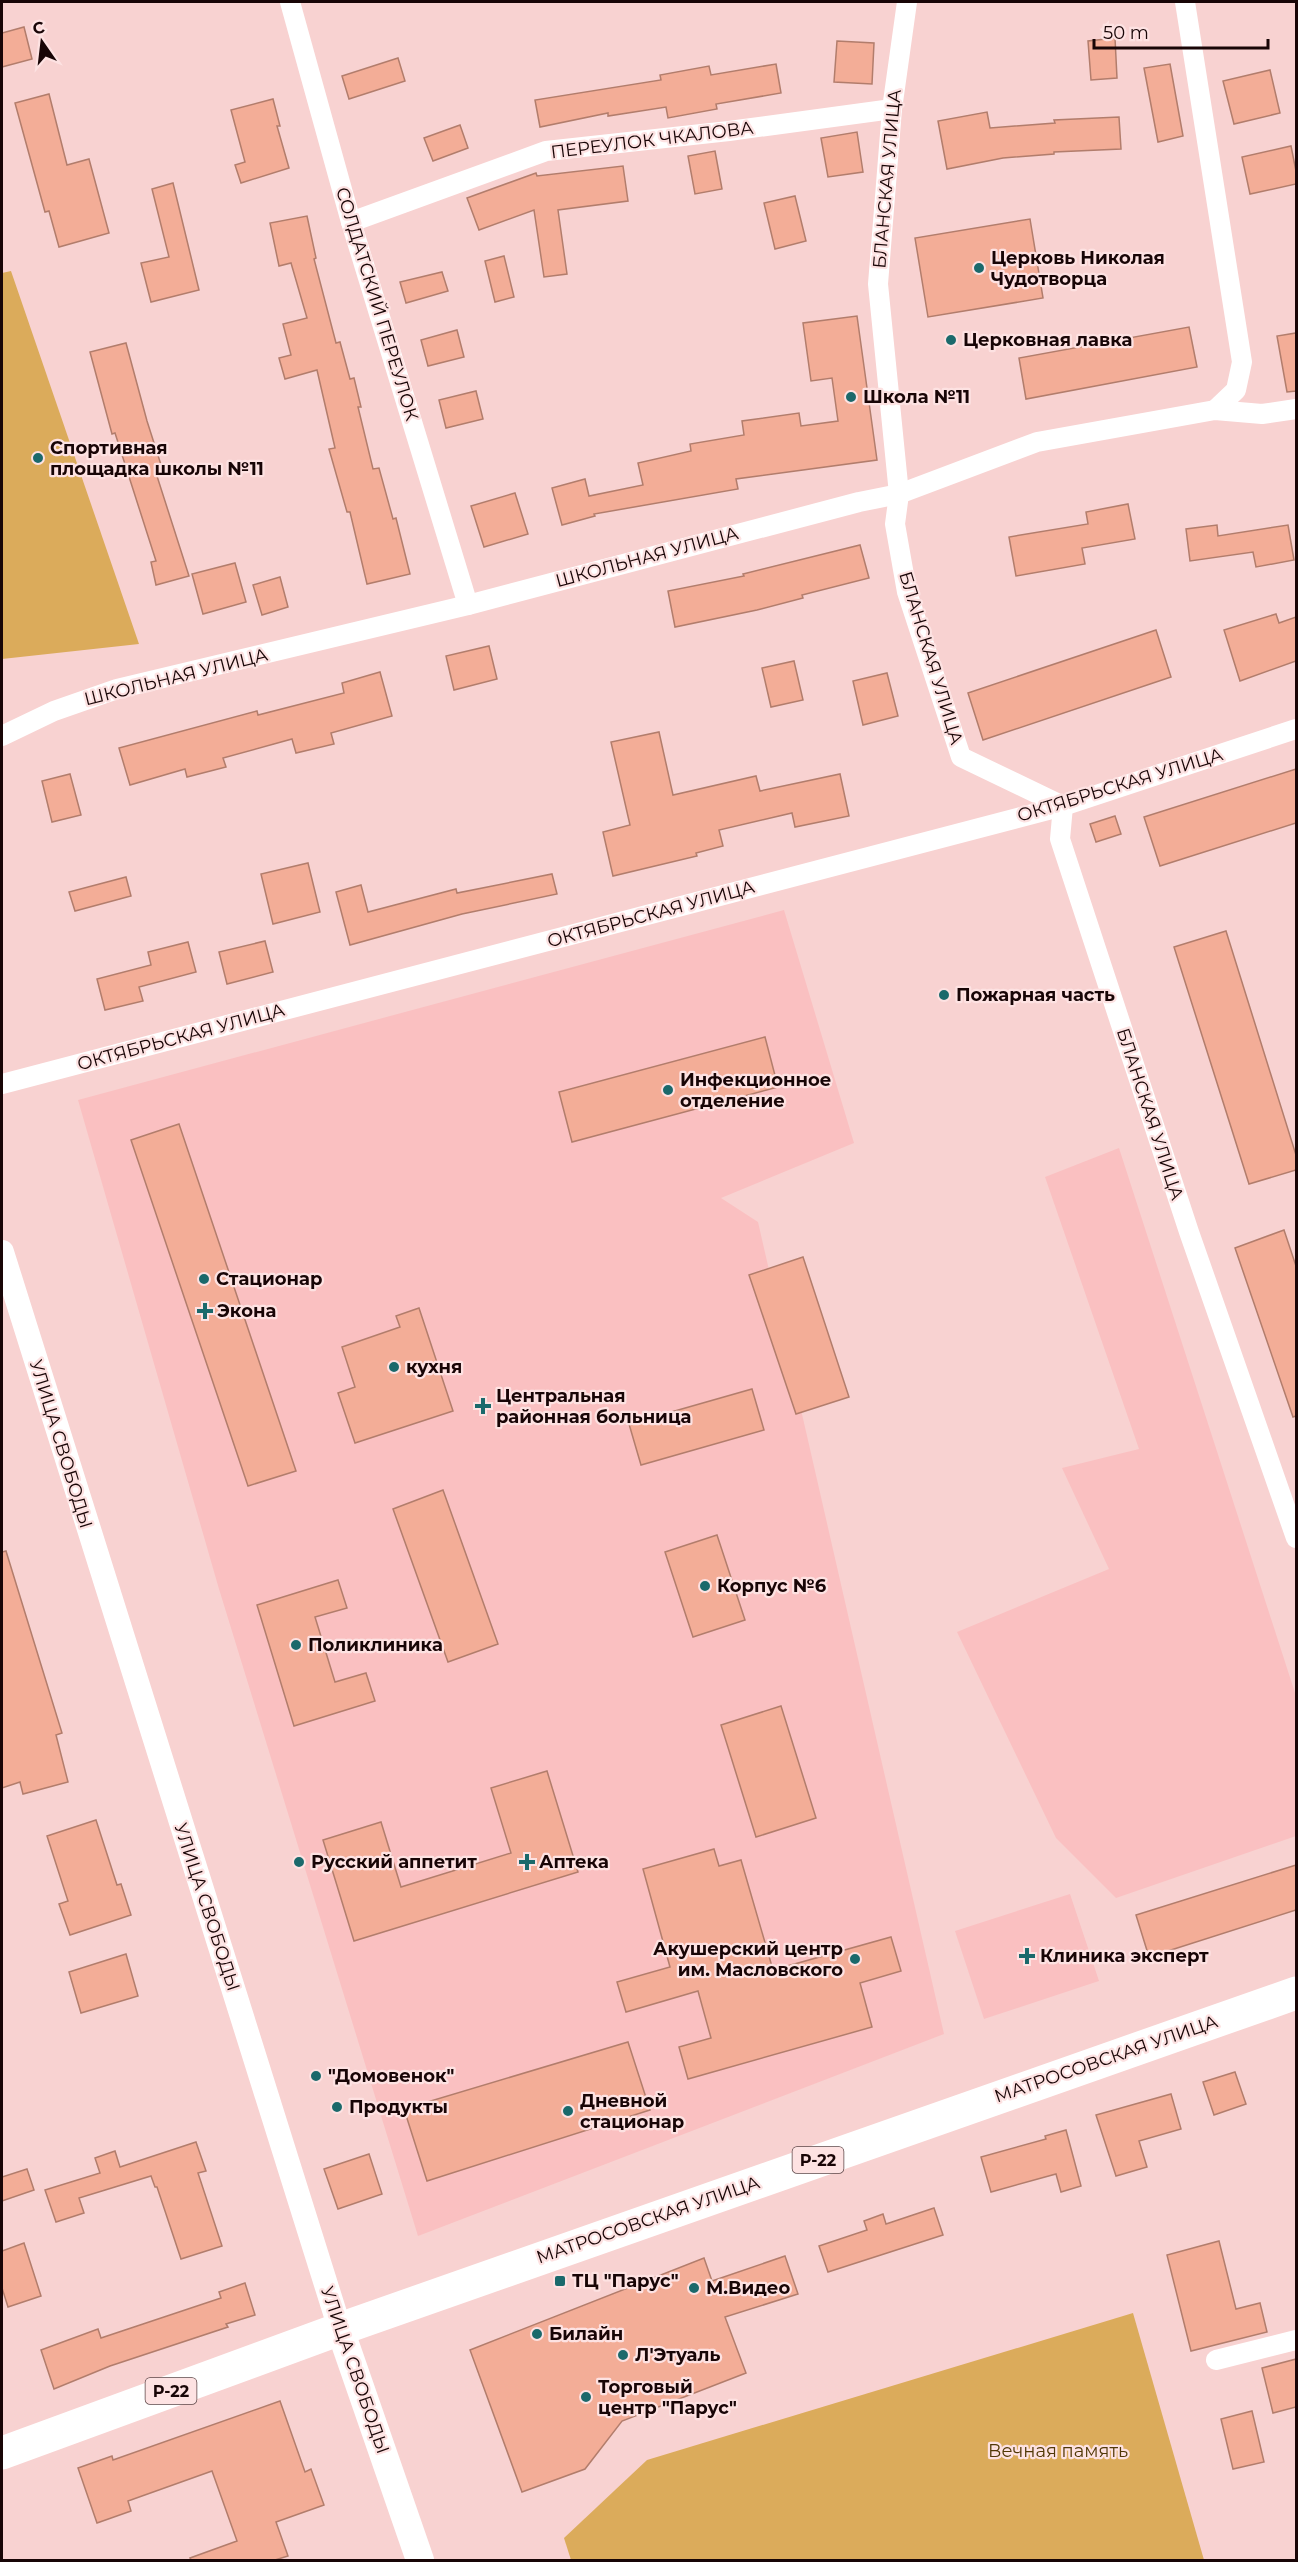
<svg xmlns="http://www.w3.org/2000/svg" width="1298" height="2562" font-family="Montserrat,sans-serif">
<style>
.built{fill:#fac0c1}
.green{fill:#dbab5b}
.building{fill:#f3ad97;stroke:#b27d6c;stroke-width:1.5}
.lines{fill:none;stroke-linecap:round;stroke-linejoin:round}
.minor{stroke:#fff;stroke-width:20}
.tertiary{stroke:#fff;stroke-width:24}
.secondary{stroke:#fff;stroke-width:28}
.trunk{stroke:#fff;stroke-width:33}
.poi-dot{fill:#1b696b;stroke:#fde2e2;stroke-width:2}
.labels{text-anchor:middle;dominant-baseline:central;stroke-width:4.5;stroke-linejoin:round;paint-order:stroke}
.shield{fill:#fde2e2;stroke:#5d4748;stroke-width:1.5}
.shield-label{font-size:16px;font-weight:bold;fill:#180506}
.street-label{font-size:18px;fill:#180506;stroke:#fde2e2}
.poi-label{font-size:18px;font-weight:bold;fill:#180506;stroke:#fde2e2;text-anchor:start}
.park-label{font-size:18px;fill:#513806;stroke:#fde2e2}
</style>
<rect width="100%" height="100%" fill="#f8d2d1"/>
<!-- built -->
<g class="built">
<polygon points="784,910 854,1143 721,1198 758,1222 944,2034 418,2236 219,1589 78,1100"/>
<polygon points="1119,1148 1296,1696 1296,1836 1116,1898 1056,1838 957,1632 1109,1569 1062,1468 1139,1449 1045,1177"/>
<polygon points="1070,1894 1099,1981 984,2019 955,1931"/>
</g>
<!-- green -->
<g class="green">
<polygon points="11,271 139,644 2,659 2,273"/>
<polygon points="1133,2313 1204,2560 571,2560 564,2538 647,2460"/>
</g>
<!-- building -->
<g class="building">
<polygon points="24,27 32,59 2,67 2,33"/>
<polygon points="1115,38 1117,78 1091,80 1088,41"/>
<polygon points="837,41 874,43 872,84 834,82"/>
<polygon points="398,58 405,81 349,99 342,76"/>
<polygon points="776,64 781,93 716,104 717,109 668,118 666,107 608,116 608,113 540,127 535,100 661,80 660,75 709,66 711,75"/>
<polygon points="1170,64 1183,136 1158,142 1144,68"/>
<polygon points="1270,70 1280,113 1234,124 1223,81"/>
<polygon points="49,94 67,165 89,159 109,233 59,247 49,211 45,212 15,103"/>
<polygon points="273,99 280,126 277,126 289,168 241,183 235,165 245,162 231,110"/>
<polygon points="987,112 990,128 1055,123 1054,120 1119,117 1121,149 1054,152 1054,154 1003,158 947,169 938,121"/>
<polygon points="460,125 468,148 433,161 424,138"/>
<polygon points="857,132 863,172 828,177 821,138"/>
<polygon points="1291,146 1296,171 1296,184 1250,194 1242,157"/>
<polygon points="715,151 722,189 695,194 688,156"/>
<polygon points="623,166 628,201 558,210 567,274 544,277 534,210 479,230 467,198 536,173 537,176"/>
<polygon points="173,183 199,290 151,302 141,263 169,257 152,189"/>
<polygon points="795,196 806,241 775,249 764,203"/>
<polygon points="307,216 316,258 314,259 336,343 340,342 350,379 354,378 361,407 358,407 373,469 379,468 393,519 396,518 410,574 367,584 350,512 347,512 329,449 335,448 317,370 285,379 279,358 291,355 283,324 307,318 291,263 279,266 270,223"/>
<polygon points="1030,219 1043,298 928,317 915,238"/>
<polygon points="504,256 514,297 495,302 485,261"/>
<polygon points="442,272 448,291 406,303 400,282"/>
<polygon points="857,316 877,460 736,479 738,489 594,514 595,516 562,525 552,488 585,479 589,496 643,485 638,463 691,451 690,444 744,435 742,421 799,413 801,426 838,421 832,378 811,381 803,323"/>
<polygon points="1189,327 1197,367 1026,399 1019,358"/>
<polygon points="457,330 464,357 428,366 421,340"/>
<polygon points="1296,333 1296,391 1287,392 1277,336"/>
<polygon points="126,343 147,421 163,471 156,473 189,576 156,585 151,562 156,561 115,433 112,434 90,352"/>
<polygon points="476,391 483,419 446,428 439,400"/>
<polygon points="515,493 528,534 484,547 471,506"/>
<polygon points="1128,504 1135,539 1082,548 1085,564 1016,576 1009,537 1088,524 1086,512"/>
<polygon points="1217,525 1218,536 1288,525 1294,560 1256,567 1253,552 1190,561 1186,529"/>
<polygon points="860,545 869,578 802,595 803,598 757,610 675,627 668,591 744,576 743,574"/>
<polygon points="235,563 246,602 203,614 192,574"/>
<polygon points="280,577 288,607 262,615 253,585"/>
<polygon points="1276,614 1279,623 1296,617 1296,661 1240,681 1224,630"/>
<polygon points="1156,630 1171,677 983,740 968,693"/>
<polygon points="489,646 497,679 454,690 446,656"/>
<polygon points="794,661 803,700 771,707 762,668"/>
<polygon points="380,672 392,716 331,733 334,744 296,753 292,739 223,758 226,767 187,777 185,769 130,785 119,748 257,711 258,715 344,693 342,683"/>
<polygon points="887,673 898,716 863,725 853,681"/>
<polygon points="659,732 673,795 756,776 760,791 840,774 849,816 795,827 792,813 719,830 723,846 696,853 697,856 613,876 603,832 630,825 611,742"/>
<polygon points="1296,769 1296,823 1160,866 1144,817"/>
<polygon points="70,774 81,815 52,822 42,781"/>
<polygon points="1115,816 1121,834 1096,842 1090,824"/>
<polygon points="308,863 320,912 273,924 261,874"/>
<polygon points="552,874 557,894 462,914 350,945 336,892 361,885 368,912 456,889 457,893"/>
<polygon points="126,877 131,896 75,911 69,892"/>
<polygon points="1226,931 1296,1155 1296,1170 1249,1184 1174,947"/>
<polygon points="265,941 273,972 227,984 219,952"/>
<polygon points="188,942 196,972 139,987 143,1001 105,1010 97,979 151,965 148,952"/>
<polygon points="765,1037 778,1087 572,1142 559,1092"/>
<polygon points="179,1124 296,1471 248,1486 131,1140"/>
<polygon points="1284,1230 1296,1266 1296,1416 1293,1417 1235,1248"/>
<polygon points="803,1257 849,1397 796,1414 749,1275"/>
<polygon points="419,1308 453,1411 355,1443 338,1393 355,1387 342,1347 400,1327 396,1316"/>
<polygon points="752,1389 764,1430 641,1465 629,1424"/>
<polygon points="443,1490 498,1644 448,1662 393,1509"/>
<polygon points="717,1535 745,1620 693,1637 665,1552"/>
<polygon points="6,1551 62,1733 56,1735 68,1782 23,1794 20,1782 2,1788 2,1552"/>
<polygon points="338,1580 347,1608 315,1617 335,1682 366,1673 375,1701 294,1726 257,1605"/>
<polygon points="781,1706 816,1818 756,1837 721,1725"/>
<polygon points="547,1771 578,1872 354,1941 323,1840 381,1822 401,1887 511,1853 491,1788"/>
<polygon points="96,1820 117,1885 121,1884 131,1915 70,1935 59,1904 68,1901 47,1836"/>
<polygon points="714,1849 719,1866 741,1860 773,1970 891,1937 901,1971 860,1983 872,2027 688,2079 679,2047 711,2038 698,1991 626,2012 617,1982 670,1967 643,1869"/>
<polygon points="1296,1865 1296,1910 1149,1957 1136,1915"/>
<polygon points="126,1954 138,1996 81,2013 69,1972"/>
<polygon points="628,2042 650,2110 427,2181 404,2109"/>
<polygon points="1235,2072 1246,2104 1214,2115 1203,2082"/>
<polygon points="1171,2094 1181,2129 1139,2141 1147,2167 1116,2176 1096,2115"/>
<polygon points="1066,2130 1081,2186 1061,2192 1056,2174 991,2192 981,2157 1046,2139 1045,2136"/>
<polygon points="196,2142 206,2171 198,2173 222,2246 181,2259 157,2187 155,2187 151,2176 79,2198 84,2213 56,2222 45,2190 100,2173 95,2158 115,2151 120,2167"/>
<polygon points="369,2154 382,2194 338,2209 324,2169"/>
<polygon points="27,2169 34,2190 2,2201 2,2177"/>
<polygon points="934,2208 943,2235 828,2272 819,2246 867,2230 864,2221 883,2214 886,2224"/>
<polygon points="1219,2241 1236,2309 1260,2303 1267,2332 1191,2351 1167,2255"/>
<polygon points="24,2243 41,2296 8,2307 2,2288 2,2251"/>
<polygon points="785,2256 798,2294 725,2317 746,2373 622,2421 585,2469 522,2492 470,2350 704,2258 712,2281"/>
<polygon points="245,2283 255,2315 226,2324 228,2327 110,2366 54,2389 41,2350 98,2329 101,2338 221,2298 219,2292"/>
<polygon points="1296,2359 1296,2407 1273,2413 1262,2368"/>
<polygon points="280,2401 305,2472 311,2469 324,2505 276,2522 288,2556 275,2560 191,2560 190,2558 237,2541 212,2471 128,2501 131,2511 97,2523 78,2468 112,2456 113,2460"/>
<polygon points="1252,2411 1264,2462 1233,2469 1221,2419"/>
</g>
<g class="lines">
<!-- minor -->
<g class="minor">
<polyline points="290,2 351,222 468,605"/>
<polyline points="907,2 892,109 878,284 899,494 895,524 907,592 961,757 1063,806 1060,839 1189,1232 1296,1538"/>
<polyline points="1185,2 1242,362 1236,390 1215,410"/>
<polyline points="351,222 546,151 729,131 892,109"/>
<polyline points="2,736 54,711 117,689 468,605 859,502 899,494 1037,442 1215,410 1262,414 1296,409"/>
<polyline points="2,1084 1063,806 1296,729"/>
<polyline points="1216,2360 1296,2340"/>
</g>
<!-- tertiary -->
<polyline class="tertiary" points="2,1252 340,2329"/>
<!-- secondary -->
<polyline class="secondary" points="340,2329 420,2560"/>
<!-- trunk -->
<polyline class="trunk" points="2,2453 340,2329 1296,1993"/>
</g>
<!-- markers -->
<g class="poi-dot">
<circle cx="979" cy="268" r="6"/>
<circle cx="951" cy="340" r="6"/>
<circle cx="851" cy="397" r="6"/>
<circle cx="38" cy="458" r="6"/>
<circle cx="944" cy="995" r="6"/>
<circle cx="668" cy="1090" r="6"/>
<circle cx="204" cy="1279" r="6"/>
<path d="M202 1302h6v6h6v6h-6v6h-6v-6h-6v-6h6z"/>
<circle cx="394" cy="1367" r="6"/>
<path d="M480 1397h6v6h6v6h-6v6h-6v-6h-6v-6h6z"/>
<circle cx="705" cy="1586" r="6"/>
<circle cx="296" cy="1645" r="6"/>
<circle cx="299" cy="1862" r="6"/>
<path d="M524 1853h6v6h6v6h-6v6h-6v-6h-6v-6h6z"/>
<path d="M1024 1947h6v6h6v6h-6v6h-6v-6h-6v-6h6z"/>
<circle cx="855" cy="1959" r="6"/>
<circle cx="316" cy="2076" r="6"/>
<circle cx="337" cy="2107" r="6"/>
<circle cx="568" cy="2111" r="6"/>
<rect x="554" y="2275" width="12" height="12" rx="3"/>
<circle cx="694" cy="2288" r="6"/>
<circle cx="537" cy="2334" r="6"/>
<circle cx="623" cy="2355" r="6"/>
<circle cx="586" cy="2397" r="6"/>
</g>
<g class="labels">
<!-- shield labels -->
<g class="shield">
<rect x="792.5" y="2147" width="51" height="26" rx="4.5"/>
<rect x="145.5" y="2378" width="51" height="26" rx="4.5"/>
</g>
<g class="shield-label">
<text x="818" y="2160">Р-22</text>
<text x="171" y="2391">Р-22</text>
</g>
<!-- street labels -->
<g class="street-label">
<text transform="translate(652 140) rotate(-7)">ПЕРЕУЛОК ЧКАЛОВА</text>
<text transform="translate(887 179) rotate(-85)">БЛАНСКАЯ УЛИЦА</text>
<text transform="translate(377 304) rotate(73)">СОЛДАТСКИЙ ПЕРЕУЛОК</text>
<text transform="translate(647 557) rotate(-15)">ШКОЛЬНАЯ УЛИЦА</text>
<text transform="translate(931 658) rotate(73)">БЛАНСКАЯ УЛИЦА</text>
<text transform="translate(176 677) rotate(-14)">ШКОЛЬНАЯ УЛИЦА</text>
<text transform="translate(1120 785) rotate(-17)">ОКТЯБРЬСКАЯ УЛИЦА</text>
<text transform="translate(651 914) rotate(-15)">ОКТЯБРЬСКАЯ УЛИЦА</text>
<text transform="translate(181 1037) rotate(-15)">ОКТЯБРЬСКАЯ УЛИЦА</text>
<text transform="translate(1150 1114) rotate(72)">БЛАНСКАЯ УЛИЦА</text>
<text transform="translate(61 1444) rotate(73)">УЛИЦА СВОБОДЫ</text>
<text transform="translate(207 1907) rotate(72)">УЛИЦА СВОБОДЫ</text>
<text transform="translate(1106 2059) rotate(-19)">МАТРОСОВСКАЯ УЛИЦА</text>
<text transform="translate(648 2220) rotate(-19)">МАТРОСОВСКАЯ УЛИЦА</text>
<text transform="translate(355 2370) rotate(71)">УЛИЦА СВОБОДЫ</text>
</g>
<!-- poi labels -->
<g class="poi-label">
<text x="991" y="258">Церковь Николая<tspan x="991" dy="21">Чудотворца</tspan></text>
<text x="963" y="340">Церковная лавка</text>
<text x="863" y="397">Школа №11</text>
<text x="50" y="448">Спортивная<tspan x="50" dy="21">площадка школы №11</tspan></text>
<text x="956" y="995">Пожарная часть</text>
<text x="680" y="1080">Инфекционное<tspan x="680" dy="21">отделение</tspan></text>
<text x="216" y="1279">Стационар</text>
<text x="217" y="1311">Экона</text>
<text x="406" y="1367">кухня</text>
<text x="496" y="1396">Центральная<tspan x="496" dy="21">районная больница</tspan></text>
<text x="717" y="1586">Корпус №6</text>
<text x="308" y="1645">Поликлиника</text>
<text x="311" y="1862">Русский аппетит</text>
<text x="539" y="1862">Аптека</text>
<text x="843" y="1949" text-anchor="end">Акушерский центр<tspan x="843" dy="21">им. Масловского</tspan></text>
<text x="1040" y="1956">Клиника эксперт</text>
<text x="328" y="2076">"Домовенок"</text>
<text x="580" y="2101">Дневной<tspan x="580" dy="21">стационар</tspan></text>
<text x="349" y="2107">Продукты</text>
<text x="572" y="2281">ТЦ "Парус"</text>
<text x="706" y="2288">М.Видео</text>
<text x="549" y="2334">Билайн</text>
<text x="635" y="2355">Л'Этуаль</text>
<text x="598" y="2387">Торговый<tspan x="598" dy="21">центр "Парус"</tspan></text>
</g>
<!-- park labels -->
<g class="park-label">
<text x="1058" y="2451">Вечная память</text>
</g>
</g>
<!-- border -->
<rect width="1298" height="2562" fill="none" stroke="#180506" stroke-width="6"/>
<!-- north arrow -->
<g transform="translate(42 42) rotate(346)" stroke="#fde2e2" stroke-width="4.5" paint-order="stroke">
<path d="M0-4.5L10 22L0 15L-10 22Z" fill="#180506"/>
<text y="-9" font-size="16" font-weight="bold" text-anchor="middle" fill="#180506">С</text>
</g>
<!-- scale -->
<path d="M1094 39v9h174v-9" fill="none" stroke="#180506" stroke-width="3"/>
<text x="1103" y="39" font-size="18" fill="#180506" stroke="#fde2e2" stroke-width="4.5" paint-order="stroke">50 m</text>
</svg>
